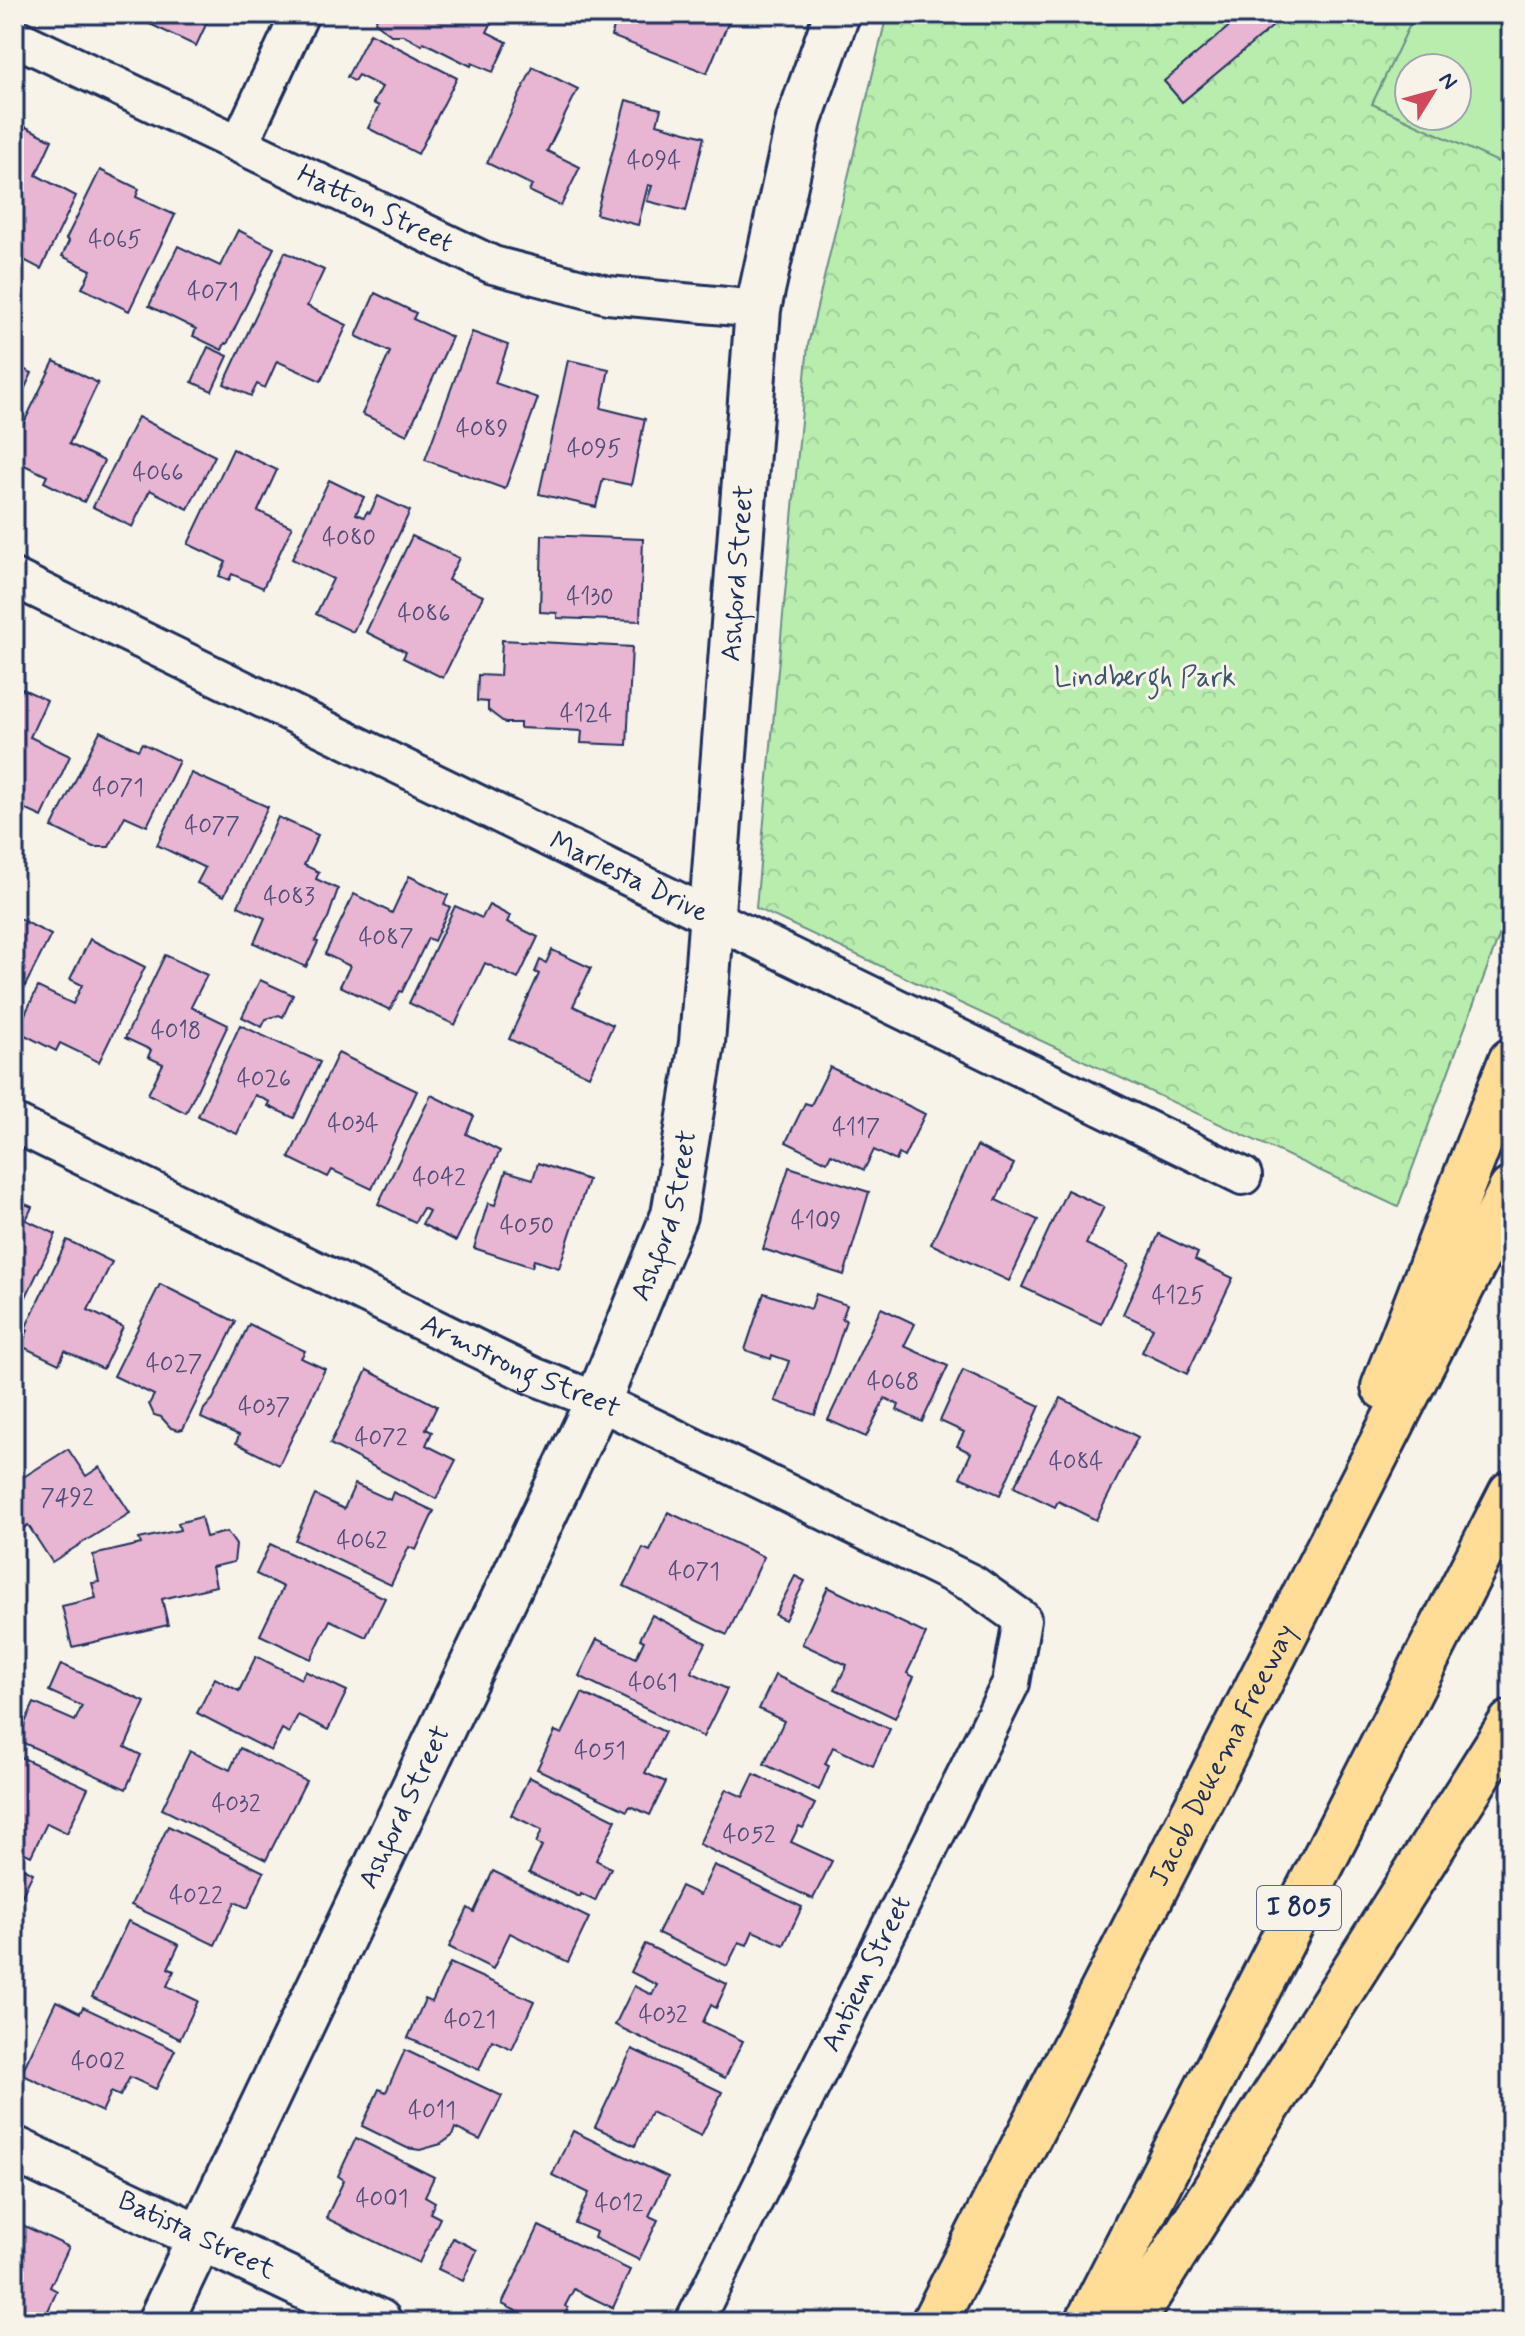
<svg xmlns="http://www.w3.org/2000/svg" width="1525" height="2336" font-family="Mynerve,sans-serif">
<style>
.park{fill:url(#park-crowns);stroke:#6a8e86;stroke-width:2;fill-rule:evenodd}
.pitch{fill:#b9edae;stroke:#6a8e86;stroke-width:2;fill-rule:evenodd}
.building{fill:#e8b5d2;stroke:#1b2f5e;stroke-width:2}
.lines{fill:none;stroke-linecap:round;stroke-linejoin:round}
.minor-casing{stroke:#1b2f5e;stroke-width:42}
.tertiary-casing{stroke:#1b2f5e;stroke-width:50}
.motorway-casing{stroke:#1b2f5e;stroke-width:50}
.minor{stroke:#f7f3e8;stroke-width:36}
.tertiary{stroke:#f7f3e8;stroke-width:44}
.motorway{stroke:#ffdd96;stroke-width:44}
.labels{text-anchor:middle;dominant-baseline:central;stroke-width:6;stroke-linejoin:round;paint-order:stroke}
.number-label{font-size:24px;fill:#4e507b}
.shield{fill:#f7f3e8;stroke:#5d6a87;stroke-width:2}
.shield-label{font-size:26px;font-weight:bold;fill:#1b2f5e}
.street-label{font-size:28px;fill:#1b2f5e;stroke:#f7f3e8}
.park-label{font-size:28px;fill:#3b556e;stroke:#f7f3e8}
</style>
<defs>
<pattern id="park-crowns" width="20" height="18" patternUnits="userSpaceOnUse" patternTransform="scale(2)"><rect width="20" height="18" fill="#b9edae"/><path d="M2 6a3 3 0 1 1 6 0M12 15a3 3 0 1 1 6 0" fill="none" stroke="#9ecc98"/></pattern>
</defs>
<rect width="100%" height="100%" fill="#f7f3e8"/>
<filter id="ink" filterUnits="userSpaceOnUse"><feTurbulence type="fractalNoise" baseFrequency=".0125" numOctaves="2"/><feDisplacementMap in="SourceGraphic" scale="16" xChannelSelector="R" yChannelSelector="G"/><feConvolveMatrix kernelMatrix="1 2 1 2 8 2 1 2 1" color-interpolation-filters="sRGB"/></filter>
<g filter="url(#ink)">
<!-- park -->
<path class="park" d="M887,14H1511V904L1398,1207L756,908L808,345ZM1409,68H1457V116H1409Z"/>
<!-- pitch -->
<path class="pitch" d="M1415,14H1511V168L1372,104ZM1409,68H1457V116H1409Z"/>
<!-- building -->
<g class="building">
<polygon points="129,14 211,14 196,46"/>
<polygon points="379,14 496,14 487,32 507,42 493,72 472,63 471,66 423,42 422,45 403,35 391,35 375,22"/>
<polygon points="619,14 732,14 707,73 611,36"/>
<polygon points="1244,14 1261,14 1272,27 1182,102 1164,81"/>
<polygon points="370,33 457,78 418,154 368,128 379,106 373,103 382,87 358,75 354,81 347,77"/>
<polygon points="533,67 578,89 547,151 580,167 561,206 529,191 532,185 487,163"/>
<polygon points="626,100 661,109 657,124 704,137 686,211 647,201 652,186 648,185 638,225 596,214"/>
<polygon points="16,122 52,140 36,175 76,196 41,269 14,255"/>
<polygon points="100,170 139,189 136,197 175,215 129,311 82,288 91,270 62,256 69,241 66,239"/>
<polygon points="238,230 274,248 227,344 225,343 222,350 193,336 196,329 149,306 178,246 220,266"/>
<polygon points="285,252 324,270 307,306 347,325 321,381 277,361 265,388 257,384 251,396 224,384"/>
<polygon points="375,293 416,313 413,319 452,337 407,435 362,414 390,352 356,336"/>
<polygon points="472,332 508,345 495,383 538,398 505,489 425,460"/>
<polygon points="208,347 228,356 212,391 192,382"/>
<polygon points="568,360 609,369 601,408 645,419 631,485 603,479 596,507 539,494"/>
<polygon points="54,361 98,383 69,444 104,461 84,502 44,482 47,476 14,460 14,443"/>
<polygon points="14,365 32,373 14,411"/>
<polygon points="138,417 215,456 188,509 150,490 132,527 93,507"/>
<polygon points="233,449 277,470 258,511 292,527 263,588 232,574 229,580 219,576 226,562 188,544"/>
<polygon points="329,480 364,497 356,514 364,517 367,512 370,513 378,496 410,511 353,632 316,614 333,579 292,559"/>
<polygon points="542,535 643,539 640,621 557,618 557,613 540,612"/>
<polygon points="412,536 459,558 448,580 483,596 443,678 403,658 406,652 366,632"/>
<polygon points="502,640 632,647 627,745 581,743 582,731 520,728 520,723 505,723 488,710 488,702 477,701 478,675 500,676"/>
<polygon points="14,685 47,700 30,737 70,756 42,817 14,804"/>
<polygon points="100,731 138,750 142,743 179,761 147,826 125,816 109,847 93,847 52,827"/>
<polygon points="191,773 268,807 224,896 197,883 205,868 157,845"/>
<polygon points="278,817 318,835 304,865 319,872 316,879 338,889 328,918 315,941 318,942 306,967 254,943 265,918 238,906"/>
<polygon points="409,876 448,895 444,904 450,907 434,941 428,938 402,992 400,991 390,1010 340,986 350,966 325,954 354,894 392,913"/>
<polygon points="489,905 510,916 507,922 538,937 518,979 485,963 455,1025 409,1003 455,906 482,918"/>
<polygon points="14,916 51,935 24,988 14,984"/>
<polygon points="90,939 145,967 99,1062 60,1043 56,1051 17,1031 38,987 73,1004 82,985 70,979"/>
<polygon points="552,950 591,968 573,1006 613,1025 589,1076 509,1039 539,974 535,972 540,960 546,963"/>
<polygon points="165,955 207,975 191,1007 228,1025 186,1113 148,1094 163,1064 148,1057 151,1050 125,1038"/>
<polygon points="260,980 293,995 283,1017 279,1015 266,1019 262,1027 242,1017"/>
<polygon points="240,1025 320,1062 294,1118 268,1106 270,1102 255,1095 237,1134 198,1116"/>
<polygon points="338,1053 417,1091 372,1189 332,1170 328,1177 289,1158"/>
<polygon points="830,1067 925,1114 904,1157 899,1154 896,1161 874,1150 864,1170 831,1154 827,1162 786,1142 805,1103 811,1105"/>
<polygon points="431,1095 474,1116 466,1134 500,1151 456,1241 422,1224 429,1211 423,1208 415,1222 378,1204"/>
<polygon points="977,1146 1014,1164 996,1200 1038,1220 1009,1281 931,1244"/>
<polygon points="538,1163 588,1180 559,1268 534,1260 532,1267 474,1248 488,1203 495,1205 506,1171 533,1179"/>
<polygon points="789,1167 869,1192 844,1275 763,1249"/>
<polygon points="1067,1190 1104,1207 1086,1244 1129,1264 1101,1324 1022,1287"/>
<polygon points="14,1199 32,1207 26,1220 56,1234 14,1322"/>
<polygon points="1159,1234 1198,1253 1195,1260 1233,1278 1187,1374 1142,1352 1153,1328 1123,1314"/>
<polygon points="67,1240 112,1262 88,1310 123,1327 103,1369 65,1351 59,1364 21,1346 28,1330 25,1329"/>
<polygon points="160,1284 236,1322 183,1429 179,1430 171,1428 161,1417 154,1415 149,1404 154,1395 114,1376"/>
<polygon points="764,1293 811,1309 816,1294 847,1305 842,1319 846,1320 815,1415 775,1401 789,1361 772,1355 771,1359 745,1350"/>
<polygon points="881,1308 915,1324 904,1346 948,1366 922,1422 897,1410 899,1405 885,1398 866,1437 828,1420"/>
<polygon points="249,1324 305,1351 301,1358 325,1369 279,1465 236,1443 239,1435 201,1418 204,1409 213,1399"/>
<polygon points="367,1370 437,1406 426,1429 432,1432 426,1445 456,1460 436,1499 330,1444"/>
<polygon points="963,1370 1040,1406 1000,1495 960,1477 971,1453 957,1446 964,1432 940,1421"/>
<polygon points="1061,1398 1138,1437 1096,1520 1058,1501 1055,1507 1014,1487"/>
<polygon points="68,1449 86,1476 100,1467 130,1513 52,1562 28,1525 22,1529 14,1517 14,1483"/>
<polygon points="355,1484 390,1500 393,1492 434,1511 416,1550 409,1547 391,1585 295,1540 315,1495 344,1509"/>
<polygon points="668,1512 764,1557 727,1635 624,1586 643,1548 650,1551"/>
<polygon points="201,1517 206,1537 227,1532 236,1545 234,1562 212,1567 216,1586 162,1599 168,1625 72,1647 62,1606 96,1598 92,1583 99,1582 93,1555 141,1544 139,1539 180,1530 178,1523"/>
<polygon points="270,1544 385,1598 366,1637 330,1620 311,1659 260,1635 283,1587 256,1574"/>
<polygon points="795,1576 805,1581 785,1620 775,1615"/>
<polygon points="828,1587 926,1634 907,1673 914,1677 895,1718 835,1689 847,1665 802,1644"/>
<polygon points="652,1615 706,1643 691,1672 727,1689 703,1737 579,1676 597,1639 636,1658 644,1641 640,1639"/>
<polygon points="256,1656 301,1679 305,1671 347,1691 328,1730 298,1715 289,1733 282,1729 271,1751 197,1713 215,1678 239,1691"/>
<polygon points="61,1664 145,1702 125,1747 141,1755 126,1789 17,1740 34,1703 75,1721 82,1706 49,1691"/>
<polygon points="775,1675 890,1729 873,1766 833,1747 825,1764 829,1766 819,1790 764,1764 784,1721 759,1709"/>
<polygon points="582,1693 665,1732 645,1773 666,1782 650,1815 630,1806 627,1811 537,1769 555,1731 562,1734"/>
<polygon points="240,1748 306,1781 266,1860 162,1809 190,1751 230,1770"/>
<polygon points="14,1754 88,1788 67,1833 47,1823 31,1856 14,1848"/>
<polygon points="754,1774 815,1804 803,1828 799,1826 791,1842 832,1861 813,1899 699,1844 726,1789 743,1797"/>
<polygon points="529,1777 616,1820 596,1860 611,1868 595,1901 581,1894 580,1897 529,1873 542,1846 536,1843 542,1830 511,1815"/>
<polygon points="168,1826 264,1872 248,1908 235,1902 215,1945 131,1905"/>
<polygon points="14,1864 33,1873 14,1912"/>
<polygon points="714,1865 802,1907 784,1945 753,1931 747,1945 739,1942 727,1966 658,1933 681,1886 700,1895"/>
<polygon points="493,1871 589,1918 568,1962 510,1933 493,1969 449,1947 468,1908 474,1912"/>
<polygon points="128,1921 179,1945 168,1968 174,1971 167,1986 198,2001 180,2039 92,1997"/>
<polygon points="645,1944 727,1984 716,2008 711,2005 703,2022 743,2041 725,2078 615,2025 634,1986 652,1995 657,1985 631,1972"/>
<polygon points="450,1963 534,2001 512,2049 492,2040 479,2070 408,2038 425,1999 432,2002"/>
<polygon points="56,2001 80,2013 83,2007 175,2050 156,2089 130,2077 120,2096 111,2092 102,2112 21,2074"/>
<polygon points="632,2049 722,2092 701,2136 651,2112 635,2146 595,2127"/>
<polygon points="405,2050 502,2096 480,2140 455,2128 452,2136 441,2144 420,2150 407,2148 362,2126 379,2089 386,2092"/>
<polygon points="573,2131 668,2177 649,2216 658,2220 639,2260 594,2238 596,2232 575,2223 589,2193 552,2175"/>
<polygon points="356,2138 434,2177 425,2196 435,2202 430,2213 440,2218 419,2263 326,2218 344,2180 338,2176"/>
<polygon points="14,2221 69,2247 50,2287 57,2291 43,2322 21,2322 14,2319"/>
<polygon points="539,2226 630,2270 613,2308 574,2289 565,2306 568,2308 561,2322 538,2322 502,2304"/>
<polygon points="453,2238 477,2250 463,2281 438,2269"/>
</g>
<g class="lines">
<!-- minor casing -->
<g class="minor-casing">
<g id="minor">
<path id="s1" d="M14,37L493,265L608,295L758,309"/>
<polyline points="240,143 300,14"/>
<path id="s2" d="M14,578L1243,1176"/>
<path id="s3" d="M14,1123L533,1376L598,1401L665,1433L973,1584L1022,1619L1011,1683L694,2322"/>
</g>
</g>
<!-- tertiary casing -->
<g class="tertiary-casing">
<g id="tertiary">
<path id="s4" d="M14,2149L379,2322"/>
<path id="s5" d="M160,2322L598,1401L674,1215L702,1043L758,309L799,120L837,14"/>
</g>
</g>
<!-- motorway casing -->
<g class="motorway-casing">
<g id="motorway">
<polyline points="1384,1387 1511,1061"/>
<path id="s6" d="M934,2322L1511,1190"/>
<polyline points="1088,2322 1511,1493"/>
<polyline points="1131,2322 1511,1723"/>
</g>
</g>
<!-- minor -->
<use href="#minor" class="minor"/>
<!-- tertiary -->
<use href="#tertiary" class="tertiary"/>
<!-- motorway -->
<use href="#motorway" class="motorway"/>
</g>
</g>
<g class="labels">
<!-- number labels -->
<g class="number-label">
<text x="654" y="161">4094</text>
<text x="115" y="240">4065</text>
<text x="213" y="292">4071</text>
<text x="482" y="429">4089</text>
<text x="594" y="449">4095</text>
<text x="158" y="473">4066</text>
<text x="349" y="538">4080</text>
<text x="590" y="597">4130</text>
<text x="424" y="614">4086</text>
<text x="586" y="714">4124</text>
<text x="118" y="788">4071</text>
<text x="212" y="826">4077</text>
<text x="289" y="897">4083</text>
<text x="386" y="938">4087</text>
<text x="176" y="1031">4018</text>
<text x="264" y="1079">4026</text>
<text x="353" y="1124">4034</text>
<text x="856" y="1128">4117</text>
<text x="439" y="1178">4042</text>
<text x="816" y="1221">4109</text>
<text x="527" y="1226">4050</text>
<text x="1178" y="1296">4125</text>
<text x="174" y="1364">4027</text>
<text x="893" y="1382">4068</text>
<text x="264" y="1407">4037</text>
<text x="381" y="1438">4072</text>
<text x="1076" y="1462">4084</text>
<text x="67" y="1498">7492</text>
<text x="362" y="1541">4062</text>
<text x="694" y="1572">4071</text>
<text x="653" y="1683">4061</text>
<text x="600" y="1751">4051</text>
<text x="236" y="1804">4032</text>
<text x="749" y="1835">4052</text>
<text x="196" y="1896">4022</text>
<text x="663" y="2015">4032</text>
<text x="470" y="2020">4021</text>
<text x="98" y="2062">4002</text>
<text x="432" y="2111">4011</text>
<text x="382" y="2199">4001</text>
<text x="619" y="2204">4012</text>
</g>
<!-- shield labels -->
<rect class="shield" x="1257" y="1886" width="84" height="44" rx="6"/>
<g class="shield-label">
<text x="1299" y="1908">I 805</text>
</g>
<!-- street labels -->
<g class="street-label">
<text stroke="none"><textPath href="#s1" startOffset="400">Hatton Street</textPath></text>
<text stroke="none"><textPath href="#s5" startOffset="1866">Ashford Street</textPath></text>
<text stroke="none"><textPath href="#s2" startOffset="684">Marlesta Drive</textPath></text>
<text stroke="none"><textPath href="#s5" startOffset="1218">Ashford Street</textPath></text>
<text stroke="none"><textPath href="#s3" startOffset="562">Armstrong Street</textPath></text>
<text stroke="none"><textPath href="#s6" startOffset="636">Jacob Dekema Freeway</textPath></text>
<text stroke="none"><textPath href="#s5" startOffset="570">Ashford Street</textPath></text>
<text transform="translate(867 1974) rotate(-64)">Antiem Street</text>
<text stroke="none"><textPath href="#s4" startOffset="202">Batista Street</textPath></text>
</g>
<!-- park labels -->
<g class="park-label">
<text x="1145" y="678">Lindbergh Park</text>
</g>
</g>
<!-- margin -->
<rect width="1525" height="2336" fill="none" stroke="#f7f3e8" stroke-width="48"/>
<rect x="24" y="24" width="1477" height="2288" fill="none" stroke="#1b2f5e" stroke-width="3" filter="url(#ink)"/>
<!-- north arrow -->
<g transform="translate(1433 92) rotate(53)"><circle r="38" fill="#f7f3e8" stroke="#9fa5b1" stroke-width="2"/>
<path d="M0-6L14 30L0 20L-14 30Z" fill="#d1495b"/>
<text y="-12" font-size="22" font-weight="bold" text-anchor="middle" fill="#1b2f5e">N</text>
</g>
</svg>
